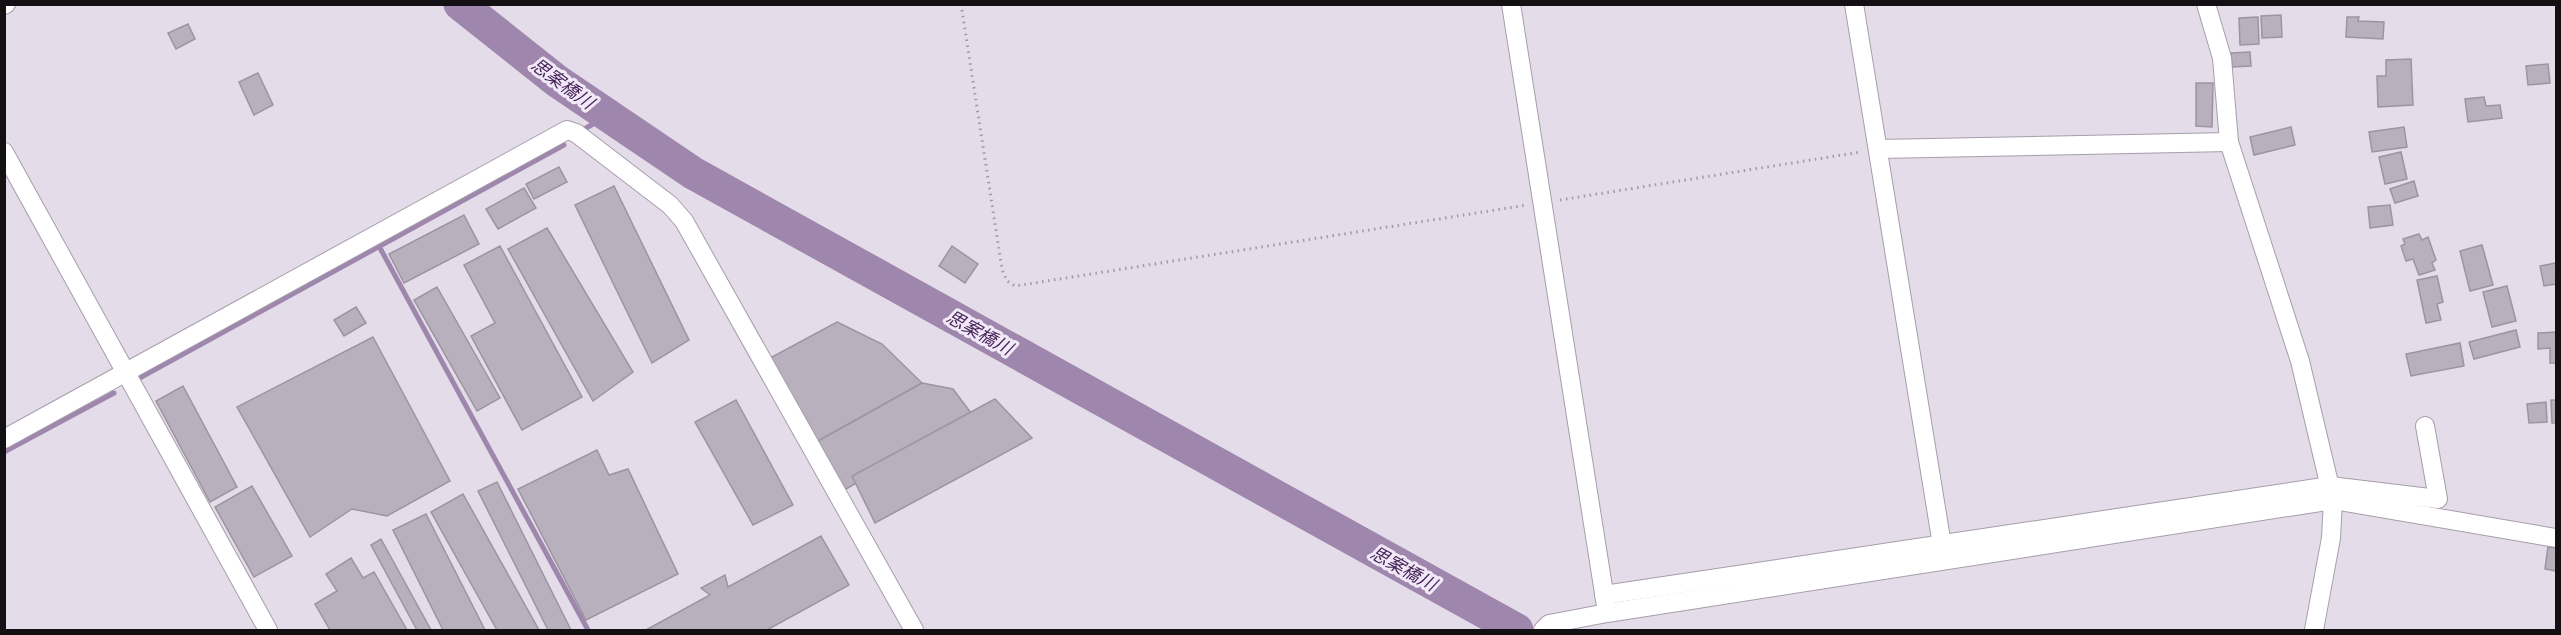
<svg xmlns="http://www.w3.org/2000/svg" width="2561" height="635" font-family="'Open Sans','Noto Sans JP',sans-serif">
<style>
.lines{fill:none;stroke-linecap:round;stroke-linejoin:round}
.stream{stroke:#9f86ad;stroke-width:5}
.river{stroke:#9f86ad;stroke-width:33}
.building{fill:#b8b0bd;stroke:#9c94a1;stroke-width:1.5}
.street-casing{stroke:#a69eab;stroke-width:20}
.path{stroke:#a19aa4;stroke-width:3;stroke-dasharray:1.5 4.5;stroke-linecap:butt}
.street{stroke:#fff;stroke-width:18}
.labels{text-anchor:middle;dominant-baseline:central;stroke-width:6;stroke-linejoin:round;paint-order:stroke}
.water-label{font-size:18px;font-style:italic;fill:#472559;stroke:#f1e9f7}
</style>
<rect width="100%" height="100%" fill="#e4dce9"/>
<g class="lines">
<!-- stream -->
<g class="stream">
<polyline points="581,131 607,116"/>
<polyline points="380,248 588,630"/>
<polyline points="136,380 564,145"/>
<polyline points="4,452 114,393"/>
</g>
<!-- river -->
<polyline class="river" points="460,4 557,81 693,173 1517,630"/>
</g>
<!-- building -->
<g class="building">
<polygon points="2281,15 2282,37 2262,38 2261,16"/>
<polygon points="2258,17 2259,44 2240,45 2239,18"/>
<polygon points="2347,17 2359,17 2358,21 2384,22 2383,39 2346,37"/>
<polygon points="188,24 195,39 176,49 168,33"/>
<polygon points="2250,52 2251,66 2232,67 2231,53"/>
<polygon points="2411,59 2413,105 2378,107 2377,76 2386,76 2386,60"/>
<polygon points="2548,64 2550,83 2528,85 2526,66"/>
<polygon points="258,73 273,105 254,115 239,82"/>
<polygon points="2196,83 2213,83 2212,127 2196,126"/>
<polygon points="2484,97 2486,106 2500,105 2502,118 2468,122 2465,99"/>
<polygon points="2291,127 2295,145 2254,155 2250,137"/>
<polygon points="2404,127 2407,147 2372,152 2369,132"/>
<polygon points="2401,152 2407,179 2385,184 2379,157"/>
<polygon points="559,167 567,182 534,199 526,184"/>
<polygon points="2414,181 2418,196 2395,203 2390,189"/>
<polygon points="614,186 689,340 652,363 575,205"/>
<polygon points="524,188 536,208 498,229 486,209"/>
<polygon points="2390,205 2393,225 2370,228 2368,207"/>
<polygon points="464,215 479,244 404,283 389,254"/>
<polygon points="547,228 633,372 593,401 508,249"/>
<polygon points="2419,234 2422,240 2428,237 2436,260 2432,263 2435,270 2419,275 2413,259 2406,261 2401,246 2405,244 2403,239"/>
<polygon points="2482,245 2493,285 2470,291 2460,251"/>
<polygon points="500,246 582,397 522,430 471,336 495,323 464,265"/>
<polygon points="952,246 978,264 965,283 939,266"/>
<polygon points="2556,263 2556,284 2544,286 2540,266"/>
<polygon points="2437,276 2443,302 2437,304 2441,320 2426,323 2417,280"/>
<polygon points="2507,286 2516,321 2492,327 2483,292"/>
<polygon points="437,287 500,398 477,411 414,300"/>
<polygon points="356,307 366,323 344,336 334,320"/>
<polygon points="837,322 882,344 922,383 818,441 761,363"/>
<polygon points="2516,330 2520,347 2474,359 2469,342"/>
<polygon points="2556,332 2556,363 2550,363 2550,348 2538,349 2538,333"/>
<polygon points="373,337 450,481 387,516 352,509 310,537 237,407"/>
<polygon points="2460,343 2464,366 2411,376 2406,354"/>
<polygon points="922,383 953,389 974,417 839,493 818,441"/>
<polygon points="183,386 237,487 210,502 156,401"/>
<polygon points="995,399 1032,438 875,523 852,476"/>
<polygon points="736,400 793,505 753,525 695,422"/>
<polygon points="2551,400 2556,400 2556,423 2552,423"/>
<polygon points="2546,402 2547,422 2529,423 2527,404"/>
<polygon points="597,450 609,475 628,469 678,574 586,620 518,489"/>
<polygon points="497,482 571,630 548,630 478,491"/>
<polygon points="252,486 292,556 254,577 215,507"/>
<polygon points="463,494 539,630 497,630 431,512"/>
<polygon points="426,514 485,630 443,630 393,530"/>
<polygon points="821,536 849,585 767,630 646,630 710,595 701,588 725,575 728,587"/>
<polygon points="381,539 431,630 417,630 371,545"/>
<polygon points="2548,547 2556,548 2556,571 2545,569"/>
<polygon points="351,558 363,578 374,572 407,630 330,630 315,604 337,591 326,574"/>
</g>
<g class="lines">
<!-- street casing -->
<g class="street-casing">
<g id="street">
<polyline points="1511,4 1606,606"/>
<polyline points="1854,4 1942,545"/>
<polyline points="2206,4 2222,58 2229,142 2300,361 2333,500 2331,538 2314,630"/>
<polyline points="4,5 6,4"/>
<polyline points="1878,149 2229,142"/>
<polyline points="4,152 268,630"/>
<polyline points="4,439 567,130 576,133 670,205 684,221 914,630"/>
<polyline points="1604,595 2330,486 2438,499 2425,426"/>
<polyline points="1543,630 1549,624 1607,613 2333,500 2556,538"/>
</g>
</g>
<!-- path -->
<g class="path">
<polyline points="961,4 1002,269 1007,281 1015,286 1527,205"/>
<polyline points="1560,200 1861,152"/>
</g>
<!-- street -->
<use href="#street" class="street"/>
</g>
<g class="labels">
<!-- water labels -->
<g class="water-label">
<text transform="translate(563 83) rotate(36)">思案橋川</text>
<text transform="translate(980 332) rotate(29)">思案橋川</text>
<text transform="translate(1404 568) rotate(29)">思案橋川</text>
</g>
</g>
<!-- border -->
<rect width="2561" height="635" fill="none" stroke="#131014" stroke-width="12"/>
</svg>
